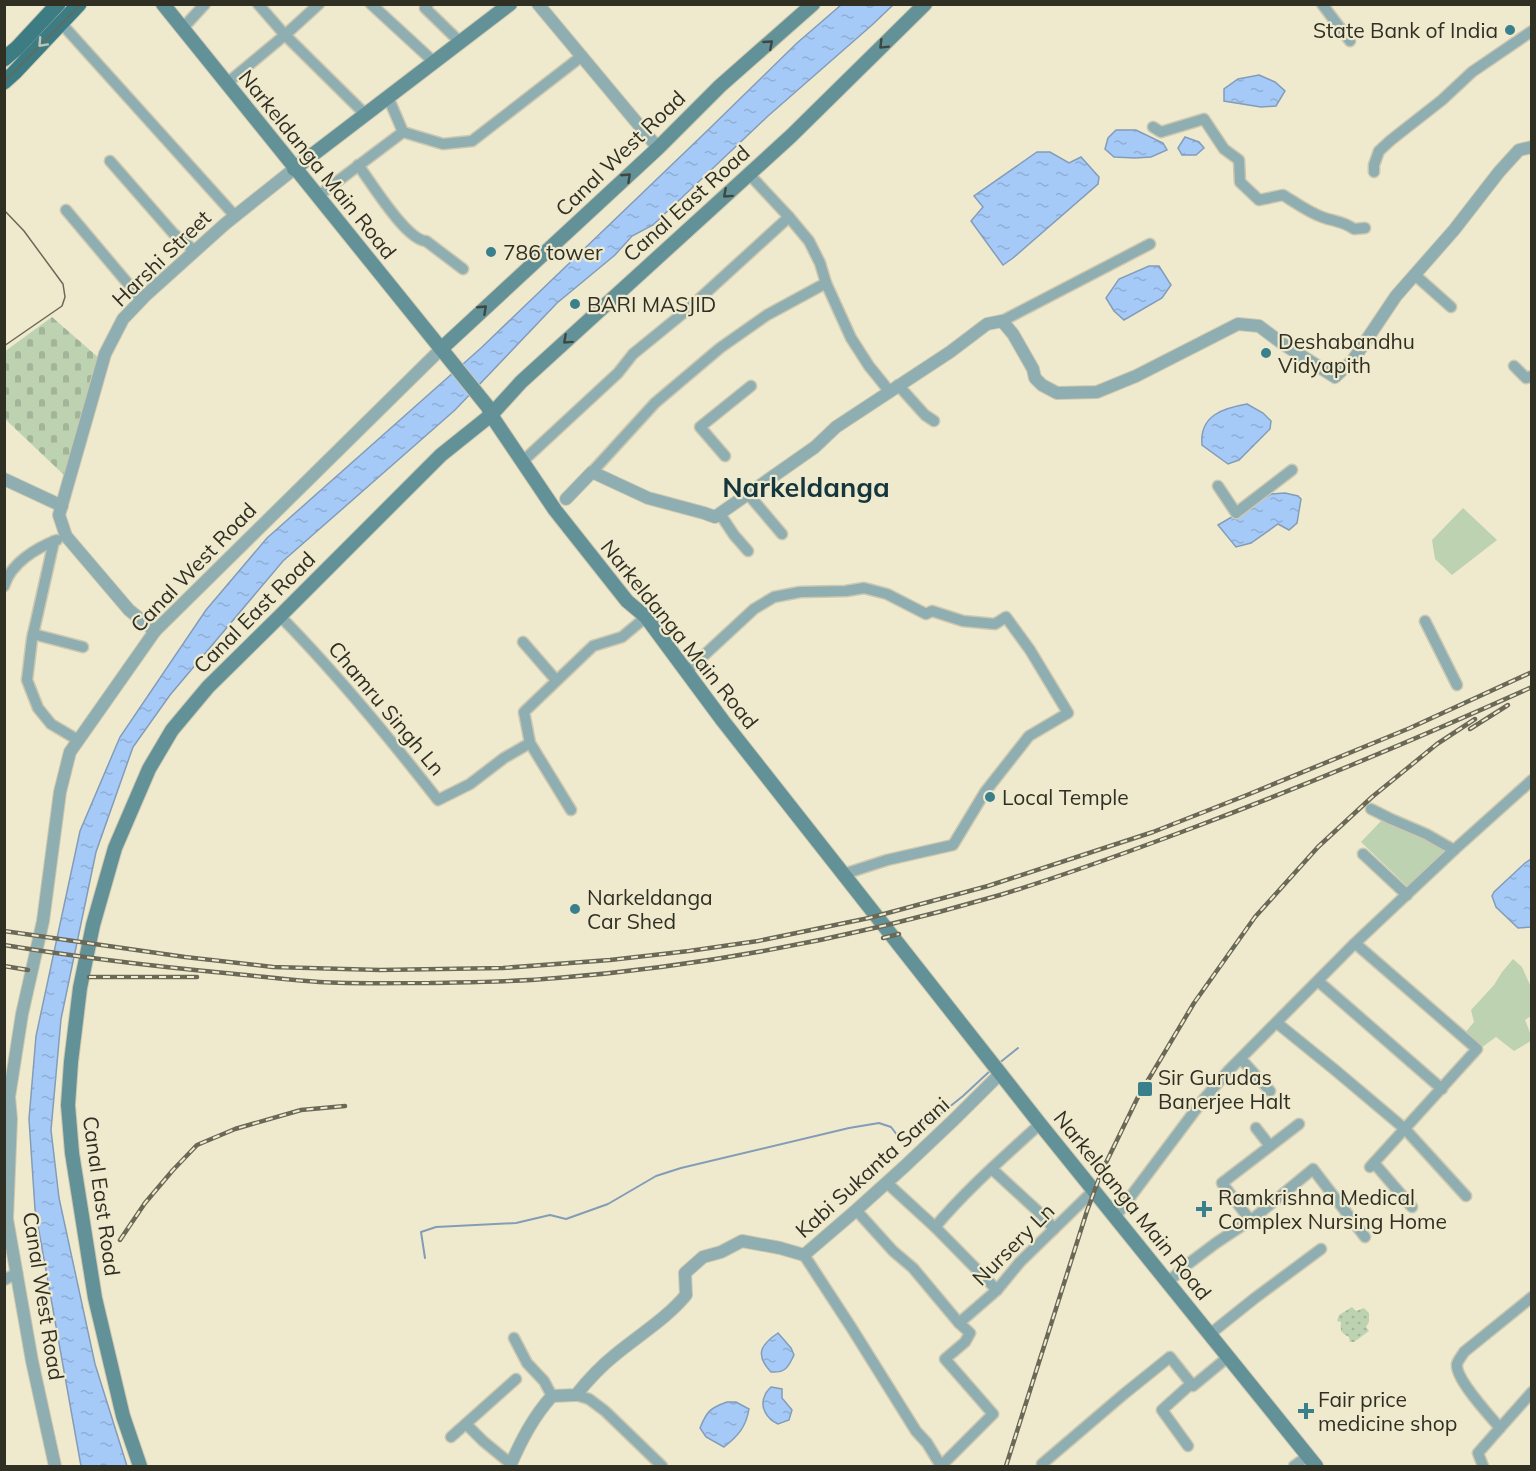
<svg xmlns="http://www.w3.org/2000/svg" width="1536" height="1471" font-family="Mulish,sans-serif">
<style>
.green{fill:#bcd2b1}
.cemetery{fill:url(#cemetery-stones)}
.garden{fill:url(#garden-dots)}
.water{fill:url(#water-ripples);stroke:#839cb8;stroke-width:1.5}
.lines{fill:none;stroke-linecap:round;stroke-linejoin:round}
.stream{stroke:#839cb8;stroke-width:2}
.minor-casing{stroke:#cdc8af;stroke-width:13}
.tertiary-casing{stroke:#cdc8af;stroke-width:14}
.secondary-casing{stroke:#cdc8af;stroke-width:16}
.primary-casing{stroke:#cdc8af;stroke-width:17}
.minor{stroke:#8faeb2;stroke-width:10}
.tertiary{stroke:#8faeb2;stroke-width:12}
.secondary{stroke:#629198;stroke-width:14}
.primary{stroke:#3e7c84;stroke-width:15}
.tram{stroke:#6a6857;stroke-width:1.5}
.rail-casing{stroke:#6a6857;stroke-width:4.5}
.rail{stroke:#efeacd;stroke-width:2;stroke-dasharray:7;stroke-linecap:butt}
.oneway{stroke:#bac9b7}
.oneway2{stroke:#3c4841}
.poi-dot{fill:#3a808c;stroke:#efeacd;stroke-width:2}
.labels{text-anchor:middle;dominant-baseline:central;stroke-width:4.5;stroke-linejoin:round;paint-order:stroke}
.poi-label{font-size:21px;fill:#302f24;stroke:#efeacd;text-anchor:start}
.street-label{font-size:21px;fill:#302f24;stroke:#efeacd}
.district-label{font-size:27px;font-weight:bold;fill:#14363c;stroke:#efeacd}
</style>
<defs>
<pattern id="cemetery-stones" width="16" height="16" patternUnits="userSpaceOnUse" patternTransform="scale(1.5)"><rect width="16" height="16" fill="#bcd2b1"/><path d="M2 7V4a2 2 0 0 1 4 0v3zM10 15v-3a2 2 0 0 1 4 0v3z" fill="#a2b598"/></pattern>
<pattern id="garden-dots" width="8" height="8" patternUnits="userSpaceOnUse" patternTransform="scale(1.5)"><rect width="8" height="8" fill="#bcd2b1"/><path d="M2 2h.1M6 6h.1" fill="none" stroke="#a2b598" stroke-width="1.8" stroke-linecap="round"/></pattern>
<pattern id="water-ripples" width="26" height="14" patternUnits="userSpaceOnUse" patternTransform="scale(1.5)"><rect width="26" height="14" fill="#a6caf8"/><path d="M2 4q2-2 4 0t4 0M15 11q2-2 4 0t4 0" fill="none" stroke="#8faed4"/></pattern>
</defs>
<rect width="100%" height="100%" fill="#efeacd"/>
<!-- green -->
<g class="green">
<polygon points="1463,508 1497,540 1452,575 1435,559 1432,540"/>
<polygon points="1383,819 1447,848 1408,887 1361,842"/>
<polygon points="1513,959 1522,967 1531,987 1531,1007 1530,1008 1531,1016 1525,1020 1531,1035 1531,1041 1514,1051 1496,1037 1481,1048 1464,1034 1474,1022 1471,1010 1494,985 1502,972"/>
</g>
<!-- cemetery -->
<polygon class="cemetery" points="52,317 99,358 65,476 5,419 4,352"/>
<!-- garden -->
<path class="garden" d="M1352,1307L1356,1311L1364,1308L1369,1313V1322L1366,1327L1369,1331L1354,1342H1350L1349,1337C1341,1333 1340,1331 1341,1322L1337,1321L1339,1315Z"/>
<!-- water -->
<g class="water">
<polygon points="841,5 893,5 872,25 768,116 653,225 632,236 615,255 557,303 455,410 283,561 170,695 133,747 96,852 61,1019 51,1130 59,1198 95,1364 127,1466 81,1466 35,1209 29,1119 36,1036 80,831 120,737 206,610 267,538 481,348 708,130 797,43"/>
<polygon points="1259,75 1275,82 1285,91 1276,106 1261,107 1224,101 1224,89 1238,79"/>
<polygon points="1116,130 1136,130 1163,143 1167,150 1151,157 1135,158 1114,157 1105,149 1108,138"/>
<polygon points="1185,137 1199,142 1204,148 1196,155 1182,155 1178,148"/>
<polygon points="1037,152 1050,152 1069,163 1081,157 1099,177 1098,184 1013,258 1003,265 971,221 983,207 974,196"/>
<polygon points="1149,266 1159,266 1171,285 1162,298 1124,320 1114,311 1106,298 1119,279"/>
<path d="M1247,404L1263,413L1271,421L1270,429L1239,460L1228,464L1202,445C1199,415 1224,408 1247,404Z"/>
<polygon points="1285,493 1298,496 1301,499 1297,523 1289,530 1278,524 1251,543 1236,547 1218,525 1271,494"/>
<polygon points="1531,859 1531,927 1518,928 1496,907 1492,896 1494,892 1525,863"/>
<path d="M778,1333L791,1348L794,1355C788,1368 785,1373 771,1372C755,1355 760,1345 778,1333Z"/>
<path d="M771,1387L782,1389V1398L792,1410L789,1420L778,1424C767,1419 759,1407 765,1395C766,1392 769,1389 771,1387Z"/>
<path d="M727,1402H736L749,1409C746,1427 738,1436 724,1447L706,1437L700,1428C707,1411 710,1408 727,1402Z"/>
</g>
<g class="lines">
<!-- stream -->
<g class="stream">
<polyline points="998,1064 1018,1048"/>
<polyline points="425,1258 421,1232 436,1227 516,1223 550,1215 566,1219 608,1204 656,1176 681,1168 849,1128 879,1123 891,1127 901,1140 908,1139 914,1128 943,1112 963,1096 991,1070"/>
</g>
<!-- minor casing -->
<g class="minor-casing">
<g id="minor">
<polyline points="258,4 285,35 365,114"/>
<polyline points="371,4 434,62"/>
<polyline points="428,4 425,8 460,42"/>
<polyline points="1322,4 1350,41"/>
<polyline points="61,23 235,216"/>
<polyline points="182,29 205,4"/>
<polyline points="226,84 285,35 319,4"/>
<polyline points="388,97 403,132 443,144 472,141 582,56"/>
<path d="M1153,127L1161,132L1204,119L1224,149L1239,160L1240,182L1259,200L1283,195C1296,203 1308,212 1322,217C1335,222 1341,220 1354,229L1365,228"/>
<polyline points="110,161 173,233 195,251"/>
<path d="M358,165C371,182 406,240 426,241L463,269"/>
<polyline points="1374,172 1374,165 1379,151 1391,140 1442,100 1472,72 1532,31"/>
<polyline points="749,174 789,217 809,241 820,263 826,283 851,338 869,366 890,392"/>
<polyline points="318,196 403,132"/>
<polyline points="66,210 141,299"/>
<polyline points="1415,275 1451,307"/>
<polyline points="1002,321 1150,244"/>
<polyline points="1514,366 1526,378 1532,376"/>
<polyline points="898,385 925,415 934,421"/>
<polyline points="725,456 700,427 751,386"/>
<polyline points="523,461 618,373 633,354 687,310 789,217"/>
<polyline points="592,472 655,403 720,348 767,315 826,283"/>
<polyline points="1218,486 1236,513 1292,470"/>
<polyline points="748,494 782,534"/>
<polyline points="720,514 734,535 748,551"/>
<polyline points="54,541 32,639 27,680 38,708 51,724 78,740"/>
<path d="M4,586C11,563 36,548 57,540"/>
<path d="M280,616C337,674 388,736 438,800L470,784L504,758L530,743"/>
<polyline points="1425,621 1457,685"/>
<polyline points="33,634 83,647"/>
<polyline points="523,642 556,680"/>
<polyline points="687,671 754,609 774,597 800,592 846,591 864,588 887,594 926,614 932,611 963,621 995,624 1006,617 1030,650 1068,713 1029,736 985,792 953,845 887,860 844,874"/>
<polyline points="1371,809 1391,819 1426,834 1454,850"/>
<polyline points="571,810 530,743 524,712 593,646 622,637 646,617"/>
<polyline points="1363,854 1407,895"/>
<polyline points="1356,944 1477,1049 1370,1167"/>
<polyline points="1318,981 1442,1089"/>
<polyline points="1277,1023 1335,1070 1405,1129 1466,1196"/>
<polyline points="1241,1059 1270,1091"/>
<polyline points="1256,1128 1270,1146"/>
<polyline points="1374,1163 1412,1207"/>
<polyline points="992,1169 1042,1215 1054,1229"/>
<polyline points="887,1183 935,1227 997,1290"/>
<polyline points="856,1210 893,1251 913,1268 959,1323 970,1333 965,1342 945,1359 993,1414 941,1466"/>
<polyline points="1116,1216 1203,1100 1229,1070 1353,945 1454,850 1532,780"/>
<polyline points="1250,1220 1222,1183 1299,1124"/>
<path d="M935,1227C967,1189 1004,1157 1040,1124"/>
<polyline points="804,1255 851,1327 916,1431 927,1443 941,1466"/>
<polyline points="4,1280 17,1273"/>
<polyline points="1168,1282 1188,1264 1216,1243 1255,1217 1313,1169 1365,1237"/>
<polyline points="959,1323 997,1290 1020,1262 1094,1190"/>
<polyline points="1210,1334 1255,1298 1321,1249"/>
<polyline points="514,1338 527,1363 544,1381 552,1396"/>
<polyline points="576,1395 589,1399 605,1411 662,1466"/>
<polyline points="466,1424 483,1441 511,1464"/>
<polyline points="1500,1428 1532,1392"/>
<polyline points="451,1437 516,1379"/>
<polyline points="1188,1446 1162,1410 1192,1383"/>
<polyline points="1044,1466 1042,1464 1124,1394 1170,1357 1193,1386 1228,1357"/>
<polyline points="1294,1466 1308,1456"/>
<path d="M1483,1466L1478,1453L1500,1428C1490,1416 1455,1379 1457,1364C1458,1360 1462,1356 1464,1352L1532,1297"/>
</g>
</g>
<!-- tertiary casing -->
<g class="tertiary-casing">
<g id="tertiary">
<polyline points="538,4 658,148"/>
<polyline points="4,479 62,506"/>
<polyline points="566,499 592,472 648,498 704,513 715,517 815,447 836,427 950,352 987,324 1002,321 1013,334 1033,369 1035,378 1042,385 1057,393 1097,392 1136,376 1238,324 1259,326 1283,344 1335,377 1353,360 1396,296 1454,230 1499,172 1519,150 1532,147"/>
<polyline points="155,631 129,610 66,536 59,515 105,354 123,319 146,295 225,224 294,169"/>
<polyline points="55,1466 32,1361 7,1219 11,1119 9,1097 22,1014 43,921 60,792 70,752 155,631 441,349"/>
<path d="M510,1466C521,1441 533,1417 552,1396L576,1395C588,1380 600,1367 615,1355C639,1335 666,1319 686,1295L685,1273L703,1257L721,1252L742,1241L780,1248L804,1255C872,1198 938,1137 1001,1073"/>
</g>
</g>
<!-- secondary casing -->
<g class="secondary-casing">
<g id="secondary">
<polyline points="163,4 488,407 491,415 555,510 627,601 646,617 723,721 1040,1124 1316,1466"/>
<polyline points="294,169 510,4"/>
<polyline points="441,349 658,148 720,86 813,4"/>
<polyline points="140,1466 123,1416 95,1298 72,1153 68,1105 71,1062 80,988 93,925 115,848 149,769 172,730 208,687 280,616 441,455 491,415 521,382 791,136 925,4"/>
</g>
</g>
<!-- primary casing -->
<g class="primary-casing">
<g id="primary">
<polyline points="4,59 17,48 58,4"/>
<polyline points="4,82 14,73 79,4"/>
</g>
</g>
<!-- minor -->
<use href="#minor" class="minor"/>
<!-- tertiary -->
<use href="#tertiary" class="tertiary"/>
<!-- secondary -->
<use href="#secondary" class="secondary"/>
<!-- primary -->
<use href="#primary" class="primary"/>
<!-- tram -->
<g class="tram">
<polyline points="4,82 81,4"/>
<polyline points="4,210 24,231 63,284 65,297 62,306 4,346"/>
</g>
<!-- rail casing -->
<g class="rail-casing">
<g id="rail">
<polyline points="1470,729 1508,705"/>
<polyline points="4,931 185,957 273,967 380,970 503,968 610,960 689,951 758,941 869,918 988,886 1153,832 1247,795 1410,728 1532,672"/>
<polyline points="883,938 899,934"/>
<path d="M4,945C77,957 151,966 225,973C256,976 288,980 319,982C356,984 393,983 430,983C472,982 515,982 557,978C707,966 856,937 1000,895C1066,875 1131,851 1195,827C1309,784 1421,737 1532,687"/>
<polyline points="4,966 28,970"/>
<polyline points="89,977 197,977"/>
<polyline points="120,1240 145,1203 173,1170 197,1145 235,1129 301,1110 345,1106"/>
<polyline points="1006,1466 1087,1211 1101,1173 1138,1097 1194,1003 1255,917 1318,847 1372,797 1437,744 1475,719"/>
</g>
</g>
<!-- rail -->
<use href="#rail" class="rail"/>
</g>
<!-- one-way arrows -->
<defs><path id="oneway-chevron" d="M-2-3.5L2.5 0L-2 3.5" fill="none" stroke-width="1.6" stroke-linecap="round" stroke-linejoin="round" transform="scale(1.5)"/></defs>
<use class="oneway" href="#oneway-chevron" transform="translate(42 43) rotate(133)"/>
<g class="oneway2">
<use href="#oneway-chevron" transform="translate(769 44) rotate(-41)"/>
<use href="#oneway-chevron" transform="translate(883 45) rotate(135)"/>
<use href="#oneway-chevron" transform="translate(627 177) rotate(-43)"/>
<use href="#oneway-chevron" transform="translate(727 194) rotate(138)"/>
<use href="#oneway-chevron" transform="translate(483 309) rotate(-43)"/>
<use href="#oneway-chevron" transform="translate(567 340) rotate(138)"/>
</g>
<!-- markers -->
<g class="poi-dot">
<circle cx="1510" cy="30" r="6"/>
<circle cx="491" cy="252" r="6"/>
<circle cx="575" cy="304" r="6"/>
<circle cx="1266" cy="353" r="6"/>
<circle cx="990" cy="797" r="6"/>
<circle cx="575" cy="909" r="6"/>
<rect x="1137" y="1081" width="16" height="16" rx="3"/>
<path d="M1201 1200h6v6h6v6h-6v6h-6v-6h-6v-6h6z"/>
<path d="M1303 1402h6v6h6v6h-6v6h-6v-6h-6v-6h6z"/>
</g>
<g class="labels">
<!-- poi labels -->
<g class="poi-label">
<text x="1498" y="30" text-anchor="end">State Bank of India</text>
<text x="503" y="252">786 tower</text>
<text x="587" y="304">BARI MASJID</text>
<text x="1278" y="341">Deshabandhu<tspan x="1278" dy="24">Vidyapith</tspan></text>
<text x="1002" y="797">Local Temple</text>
<text x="587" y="897">Narkeldanga<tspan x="587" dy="24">Car Shed</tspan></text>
<text x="1158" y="1077">Sir Gurudas<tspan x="1158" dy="24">Banerjee Halt</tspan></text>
<text x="1218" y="1197">Ramkrishna Medical<tspan x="1218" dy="24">Complex Nursing Home</tspan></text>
<text x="1318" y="1399">Fair price<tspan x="1318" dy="24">medicine shop</tspan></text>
</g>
<!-- street labels -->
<g class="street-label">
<text transform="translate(620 153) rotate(-44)">Canal West Road</text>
<text transform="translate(318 164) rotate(51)">Narkeldanga Main Road</text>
<text transform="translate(686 203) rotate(-42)">Canal East Road</text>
<text transform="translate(161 258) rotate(-44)">Harshi Street</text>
<text transform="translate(193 567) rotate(-46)">Canal West Road</text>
<text transform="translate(254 612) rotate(-45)">Canal East Road</text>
<text transform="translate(680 634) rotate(51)">Narkeldanga Main Road</text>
<text transform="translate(387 708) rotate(50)">Chamru Singh Ln</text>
<text transform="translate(872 1167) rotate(-42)">Kabi Sukanta Sarani</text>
<text transform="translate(102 1196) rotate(82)">Canal East Road</text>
<text transform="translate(1133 1205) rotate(51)">Narkeldanga Main Road</text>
<text transform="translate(1013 1244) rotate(-45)">Nursery Ln</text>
<text transform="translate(44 1296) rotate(81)">Canal West Road</text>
</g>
<!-- district labels -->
<g class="district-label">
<text x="806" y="487">Narkeldanga</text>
</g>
</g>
<!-- border -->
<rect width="1536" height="1471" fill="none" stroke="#302f24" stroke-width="12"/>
</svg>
